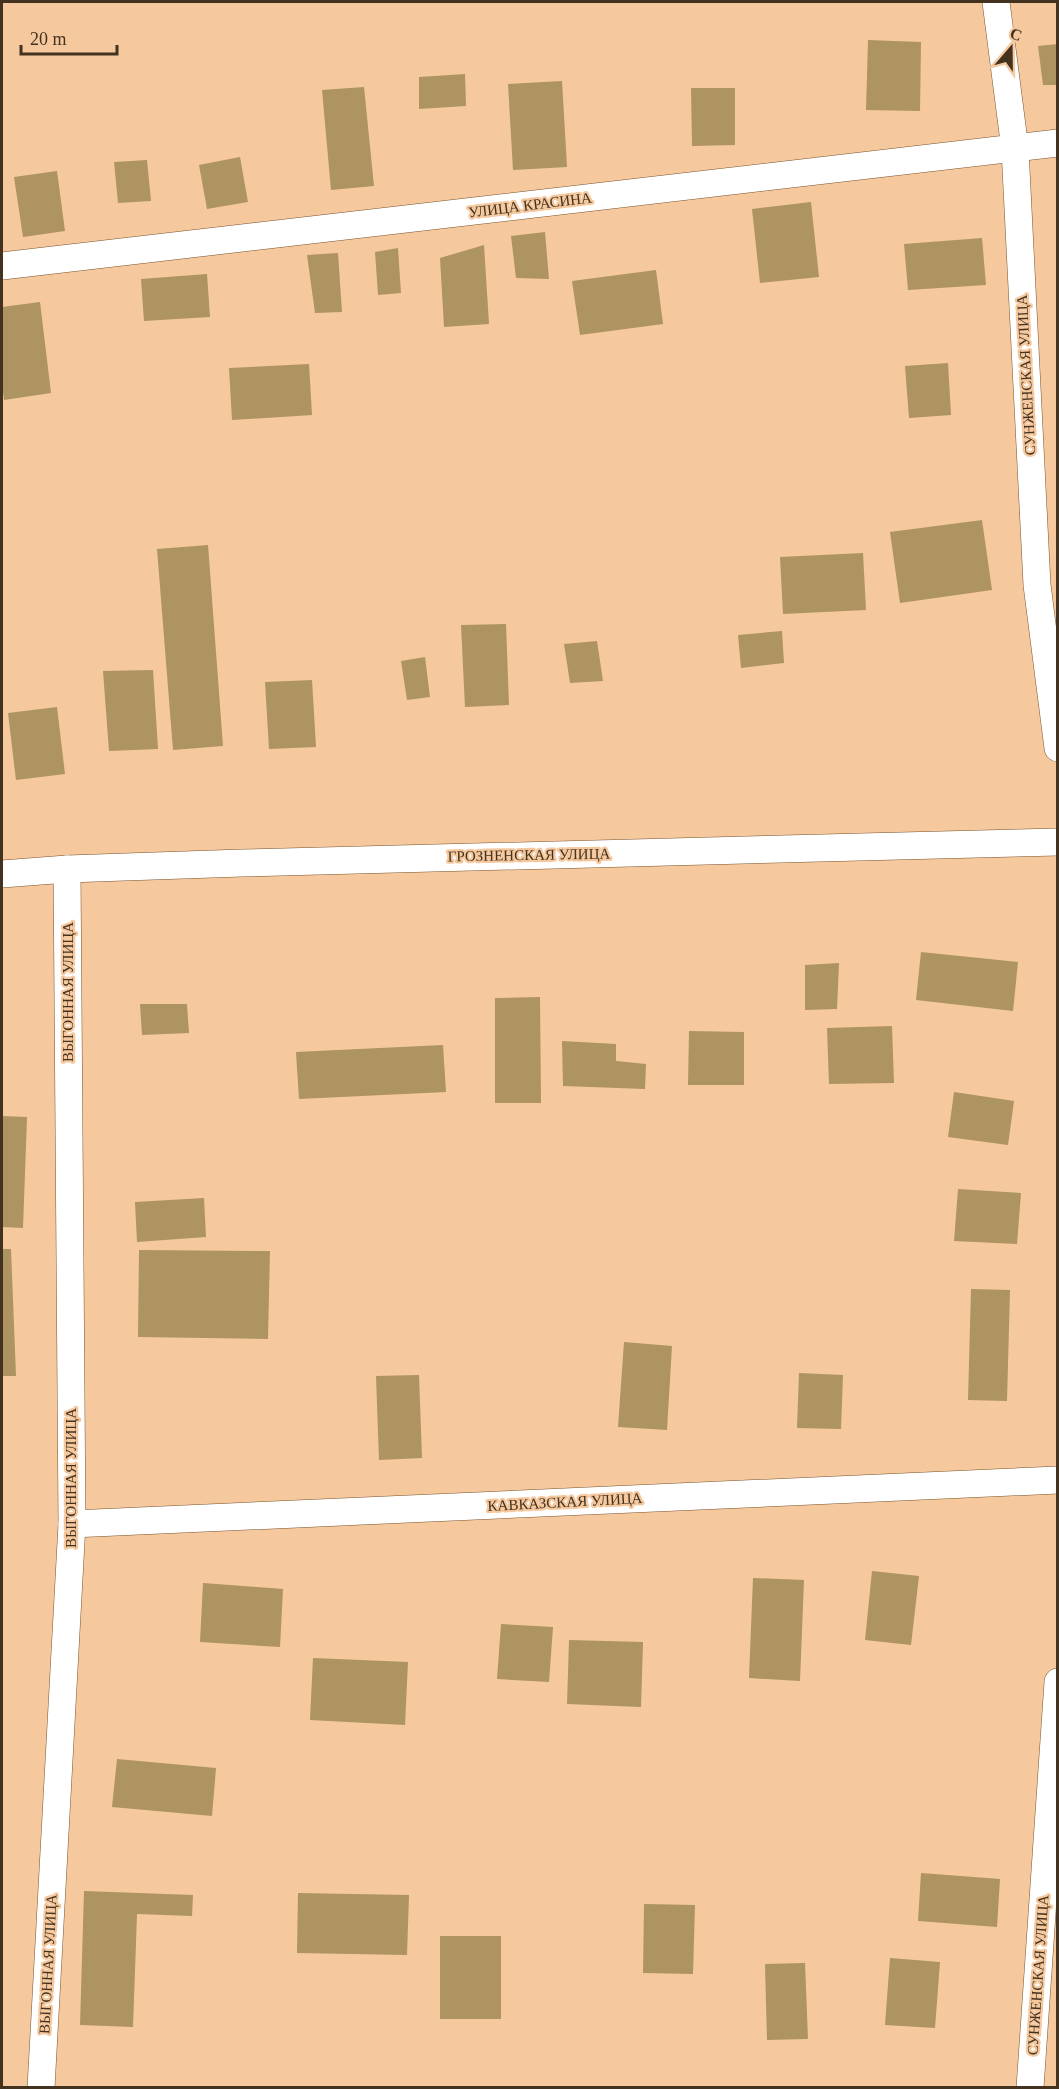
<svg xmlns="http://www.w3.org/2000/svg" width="1059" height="2089" font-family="Georgia,serif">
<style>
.building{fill:#ad9460}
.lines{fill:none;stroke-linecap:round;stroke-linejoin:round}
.street-casing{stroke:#7a532b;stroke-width:28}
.street{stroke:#fff;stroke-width:27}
.labels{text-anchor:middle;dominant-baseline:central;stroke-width:4.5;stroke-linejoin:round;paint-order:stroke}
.street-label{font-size:15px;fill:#433220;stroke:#f5c89e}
</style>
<rect width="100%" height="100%" fill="#f5c89e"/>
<!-- building -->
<g class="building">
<polygon points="868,40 921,42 920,111 866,110"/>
<polygon points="1058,44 1058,85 1043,85 1038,46"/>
<polygon points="465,74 466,106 419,109 419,77"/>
<polygon points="562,81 567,167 513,170 508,84"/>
<polygon points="364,87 374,186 331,190 322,90"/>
<polygon points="691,88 735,88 735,145 692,146"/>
<polygon points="240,157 248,202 207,209 199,165"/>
<polygon points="147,160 151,201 118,203 114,162"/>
<polygon points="57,171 65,231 23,237 14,177"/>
<polygon points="811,202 819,277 760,283 752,209"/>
<polygon points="545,232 549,279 516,278 511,236"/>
<polygon points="982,238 986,285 908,290 904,244"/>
<polygon points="484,245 489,324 444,327 440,258"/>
<polygon points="398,248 401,293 378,295 375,252"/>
<polygon points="338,253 342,312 315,313 307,255"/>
<polygon points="656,270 663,324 580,335 572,281"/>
<polygon points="207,274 210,317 144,321 141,279"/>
<polygon points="40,302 51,393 4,400 2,384 2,307"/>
<polygon points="948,363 951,415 909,418 905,366"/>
<polygon points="309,364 312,415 232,420 229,368"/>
<polygon points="982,520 992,590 900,603 890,532"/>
<polygon points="208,545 223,746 173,750 157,549"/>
<polygon points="863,553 866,610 783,614 780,557"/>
<polygon points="506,624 509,705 465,707 461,625"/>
<polygon points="782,631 784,663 741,668 738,635"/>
<polygon points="597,641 603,681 570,683 564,644"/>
<polygon points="425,657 430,697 407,700 401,661"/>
<polygon points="153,670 158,749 109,751 103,671"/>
<polygon points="312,680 316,747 269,749 265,682"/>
<polygon points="57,707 65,774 16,780 8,713"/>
<polygon points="921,952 1018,962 1013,1011 916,1000"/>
<polygon points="839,963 837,1009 805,1010 805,965"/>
<polygon points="540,997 541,1103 495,1103 495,998"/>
<polygon points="140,1004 187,1004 189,1033 142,1035"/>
<polygon points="892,1026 894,1083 829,1084 827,1028"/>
<polygon points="689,1031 744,1032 744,1085 688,1085"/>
<polygon points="562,1041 616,1044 616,1061 646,1064 645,1089 563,1086"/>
<polygon points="443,1045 446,1092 299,1099 296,1052"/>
<polygon points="954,1092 1014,1101 1008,1145 948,1137"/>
<polygon points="2,1116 27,1117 23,1228 2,1227"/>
<polygon points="958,1189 1021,1193 1017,1244 954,1241"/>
<polygon points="204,1198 206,1237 137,1242 135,1202"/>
<polygon points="2,1249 11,1249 16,1376 2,1376"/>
<polygon points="139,1250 270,1251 268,1339 138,1337"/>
<polygon points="971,1289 1010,1290 1007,1401 968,1400"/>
<polygon points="624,1342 672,1346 667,1430 618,1427"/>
<polygon points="799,1373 843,1375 841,1429 797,1428"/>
<polygon points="419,1375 422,1458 379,1460 376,1376"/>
<polygon points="872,1571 919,1576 911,1645 865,1640"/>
<polygon points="753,1578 804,1580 800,1681 749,1678"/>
<polygon points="203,1583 283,1589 280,1647 200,1642"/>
<polygon points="501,1624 553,1627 549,1682 497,1679"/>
<polygon points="569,1640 643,1642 641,1707 567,1704"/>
<polygon points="313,1658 408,1662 405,1725 310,1720"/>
<polygon points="117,1759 216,1768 212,1816 112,1807"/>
<polygon points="921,1873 1000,1879 997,1927 918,1921"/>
<polygon points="84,1891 193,1895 192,1916 137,1914 133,2027 80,2025"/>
<polygon points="298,1893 409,1895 407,1955 297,1953"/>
<polygon points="644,1904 695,1905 693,1974 643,1973"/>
<rect x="440" y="1936" width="61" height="83"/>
<polygon points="890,1958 940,1962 935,2028 885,2025"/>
<polygon points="805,1963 808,2039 767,2040 765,1964"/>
</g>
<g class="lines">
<!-- street casing -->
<g class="street-casing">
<g id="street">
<polyline points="996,2 1015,149 1037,585 1058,748"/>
<polyline points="2,266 1058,143"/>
<polyline points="2,874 67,869 242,863 1058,842"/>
<polyline points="72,1524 1058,1480"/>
<polyline points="41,2088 72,1524 67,869"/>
<polyline points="1030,2088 1058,1682"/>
</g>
</g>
<!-- street -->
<use href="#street" class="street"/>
</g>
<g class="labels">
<!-- street labels -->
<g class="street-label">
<text transform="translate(530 205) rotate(-7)">УЛИЦА КРАСИНА</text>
<text transform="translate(1026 375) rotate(-93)">СУНЖЕНСКАЯ УЛИЦА</text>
<text transform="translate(529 855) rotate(-1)">ГРОЗНЕНСКАЯ УЛИЦА</text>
<text transform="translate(68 992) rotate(-90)">ВЫГОННАЯ УЛИЦА</text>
<text transform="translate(71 1478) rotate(-90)">ВЫГОННАЯ УЛИЦА</text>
<text transform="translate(565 1502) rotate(-3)">КАВКАЗСКАЯ УЛИЦА</text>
<text transform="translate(48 1964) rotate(-87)">ВЫГОННАЯ УЛИЦА</text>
<text transform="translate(1038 1975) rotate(-86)">СУНЖЕНСКАЯ УЛИЦА</text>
</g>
</g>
<!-- border -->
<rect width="1059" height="2089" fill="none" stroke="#433220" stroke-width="6"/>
<!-- north arrow -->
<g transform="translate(1011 48) rotate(20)" stroke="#f5c89e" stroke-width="4.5" paint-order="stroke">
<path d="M0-4.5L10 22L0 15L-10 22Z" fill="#433220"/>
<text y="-9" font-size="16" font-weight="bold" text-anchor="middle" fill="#433220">С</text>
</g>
<!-- scale -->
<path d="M21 45v9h96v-9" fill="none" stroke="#433220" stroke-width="3"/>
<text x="30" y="45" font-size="18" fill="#433220" stroke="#f5c89e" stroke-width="4.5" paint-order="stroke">20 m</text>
</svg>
